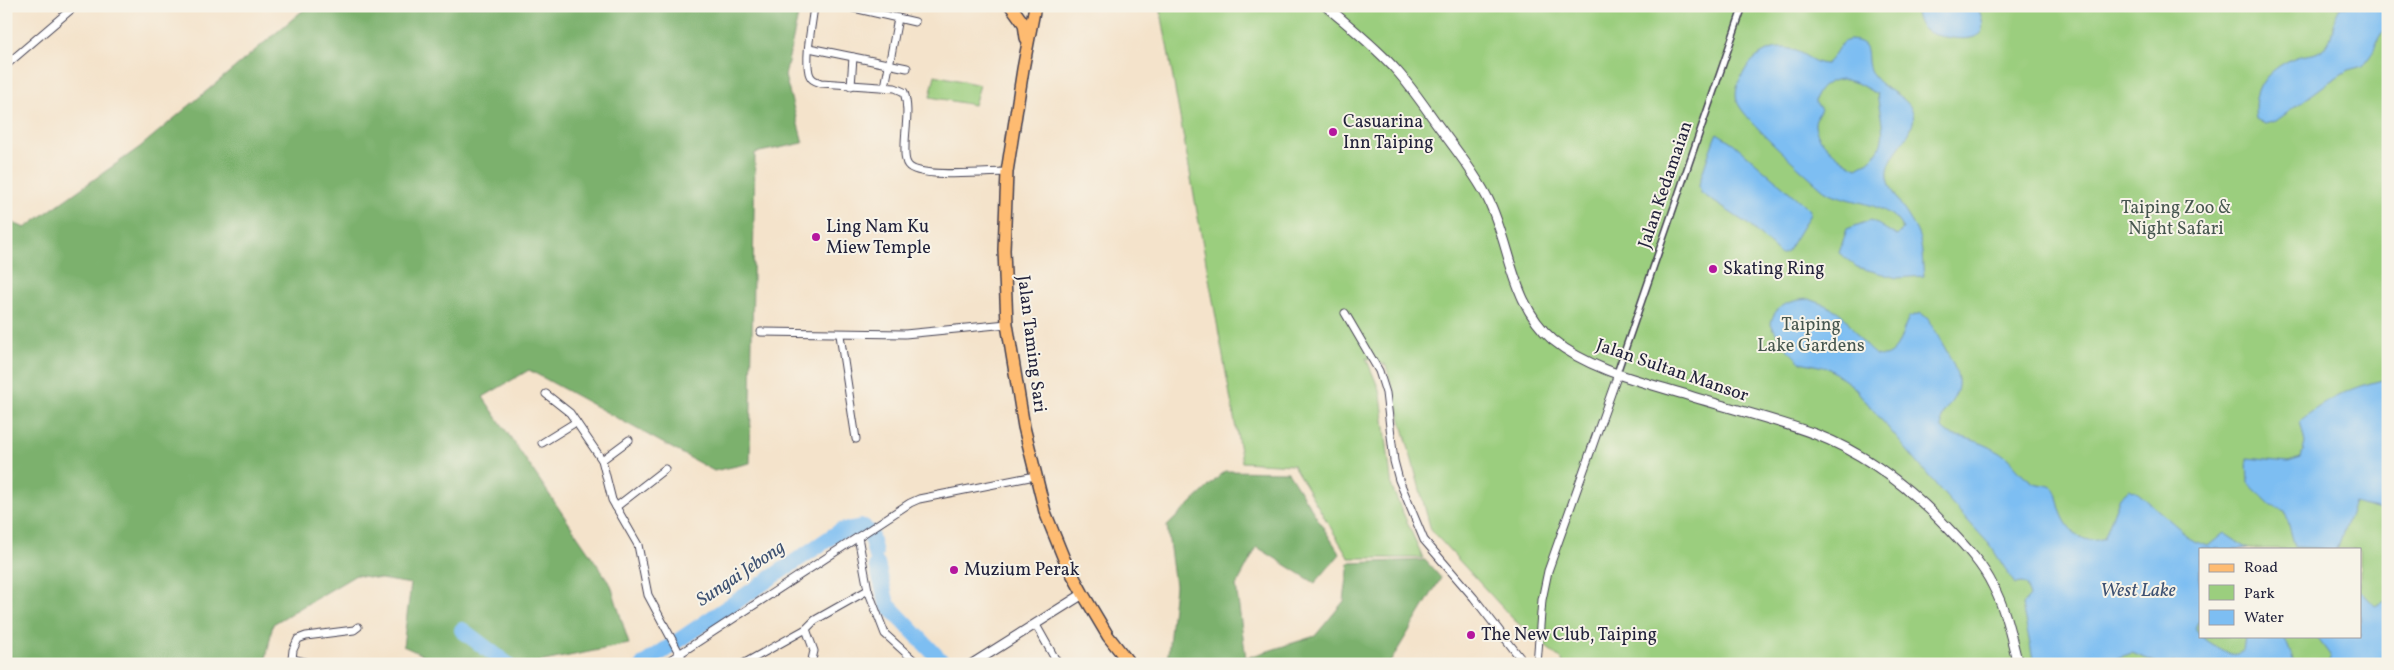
<svg xmlns="http://www.w3.org/2000/svg" width="2394" height="670" font-family="Vollkorn,serif">
<style>
.green{fill:#9bce7e;stroke:#5e785c;fill-rule:evenodd}
.forest{fill:#7cb16d;stroke:#4f6a54}
.water{fill:#7dbef2;stroke:#507096;fill-rule:evenodd}
.lines{fill:none;stroke-linecap:round;stroke-linejoin:round}
.river{stroke:#7dbef2;stroke-width:16}
.pedestrian-casing{stroke:#423f51;stroke-width:8}
.minor-casing{stroke:#423f51;stroke-width:9}
.tertiary-casing{stroke:#423f51;stroke-width:11}
.primary-casing{stroke:#423f51;stroke-width:14}
.pedestrian{stroke:#fff;stroke-width:5}
.minor{stroke:#fff;stroke-width:7}
.tertiary{stroke:#fff;stroke-width:9}
.primary{stroke:#febb71;stroke-width:11}
.poi-dot{fill:#b5179e;stroke:#f7f3e8;stroke-width:2}
.labels{text-anchor:middle;dominant-baseline:central;stroke-width:4;stroke-linejoin:round;paint-order:stroke}
.poi-label{font-size:18px;fill:#22223b;stroke:#f7f3e8;text-anchor:start}
.street-label{font-size:18px;fill:#22223b;stroke:#f7f3e8}
.park-label{font-size:18px;fill:#46564f;stroke:#f7f3e8}
.water-label{font-size:19px;font-style:italic;fill:#3d5172;stroke:#f7f3e8}
</style>
<rect width="100%" height="100%" fill="#f7f3e8"/>
<filter id="ink" filterUnits="userSpaceOnUse"><feTurbulence type="fractalNoise" baseFrequency=".02" numOctaves="2"/><feDisplacementMap in="SourceGraphic" scale="10" xChannelSelector="R" yChannelSelector="G"/><feConvolveMatrix kernelMatrix="1 2 1 2 8 2 1 2 1" color-interpolation-filters="sRGB"/></filter>
<filter id="wash" filterUnits="userSpaceOnUse"><feTurbulence type="fractalNoise" baseFrequency=".0096" numOctaves="4" result="noise"/><feDisplacementMap in="SourceGraphic" scale="20" xChannelSelector="R" yChannelSelector="G"/><feGaussianBlur stdDeviation="1.12" result="paint"/><feColorMatrix in="noise" values="0 0 0 0 0 0 0 0 0 0 0 0 0 0 0 0 0 1.4 0 .05"/><feComposite in="paint" operator="in"/></filter>
<g filter="url(#wash)">
<rect width="100%" height="100%" fill="#f4e3cb"/>
<!-- green -->
<g class="green">
<path d="M1160,6H2388V664H1563L1562,660L1514,620L1431,530L1386,365L1366,358L1381,394L1392,488L1423,558H1349L1293,465L1242,462ZM2200,549H2360V636H2200Z"/>
<polygon points="935,75 980,85 974,105 930,97"/>
</g>
<!-- forest -->
<g class="forest">
<polygon points="308,6 800,6 785,76 803,143 755,153 750,463 714,471 529,370 483,397 611,585 629,644 529,664 443,664 403,646 411,584 356,575 273,624 265,664 6,664 6,220 25,228 140,147"/>
<polygon points="1225,471 1288,472 1340,554 1315,583 1257,547 1236,586 1246,658 1315,636 1344,601 1349,563 1425,560 1441,578 1389,664 1167,664 1175,586 1167,526"/>
</g>
<!-- water -->
<g class="water">
<path d="M1915,6H1977C1990,33 1980,41 1953,38C1944,37 1933,35 1926,31C1918,26 1916,15 1915,6Z"/>
<path d="M2341,6H2388V27L2379,36L2373,52L2363,66L2348,70L2329,82L2276,121L2265,124L2256,119C2251,89 2267,70 2294,58C2306,53 2318,57 2328,43C2335,32 2332,16 2341,6Z"/>
<path d="M1849,40C1876,41 1863,57 1871,72C1882,95 1928,97 1909,133C1901,147 1886,160 1888,177C1889,191 1912,219 1918,234C1923,246 1922,263 1924,276L1897,278L1857,267L1839,253L1847,229L1871,220L1897,236L1903,230C1892,201 1847,204 1824,190C1808,176 1741,117 1737,101C1734,91 1739,81 1744,72C1749,62 1761,52 1773,49C1798,43 1809,64 1826,64C1836,57 1837,43 1849,40ZM1842,79L1857,83L1877,94C1882,127 1893,150 1857,168C1844,163 1814,140 1815,124C1815,118 1819,114 1821,109L1815,102C1816,88 1830,80 1842,79Z"/>
<path d="M1717,133L1733,143L1810,210L1809,216L1787,252L1781,255L1749,225L1701,193C1701,190 1699,188 1699,185C1699,182 1715,135 1717,133Z"/>
<path d="M1809,299C1820,303 1832,307 1841,314C1855,325 1875,378 1897,346C1902,337 1904,326 1909,317L1921,313L1928,319C1936,334 1961,370 1958,386C1956,404 1939,407 1942,428C1950,438 1959,435 1969,439C1979,442 1989,446 1997,451C2012,458 2018,473 2031,481C2037,486 2047,483 2053,488C2057,492 2058,503 2060,509C2066,529 2083,547 2104,538L2120,497L2129,489L2138,493L2194,541L2208,546L2224,533L2248,549H2200V619C2198,623 2195,625 2196,630C2198,636 2225,653 2231,654C2236,655 2239,654 2243,651L2245,636H2284L2295,664H2160L2132,653L2117,658L2110,664H2034L2022,605L2030,596L2026,585L2022,583L2015,584L1990,545L1948,499L1853,386L1828,368L1800,362L1783,345L1771,324C1773,305 1793,300 1809,299Z"/>
<path d="M2388,379V512L2354,503L2337,549L2295,547L2285,511L2272,506L2248,483L2247,458L2288,462L2301,458L2305,443L2300,421C2324,400 2356,385 2388,379Z"/>
<polygon points="2360,590 2375,606 2388,600 2388,664 2327,664 2330,655 2316,636 2360,636"/>
</g>
<g class="lines">
<!-- river -->
<g class="river">
<polyline points="870,532 875,553"/>
<polyline points="877,564 887,604 944,664"/>
<polyline points="462,630 507,664"/>
<polyline points="644,664 840,531 864,527"/>
</g>
</g>
</g>
<g filter="url(#ink)">
<g class="lines">
<!-- pedestrian casing -->
<g class="pedestrian-casing">
<polyline id="pedestrian" points="1617,373 1743,6"/>
</g>
<!-- minor casing -->
<g class="minor-casing">
<g id="minor">
<path d="M814,6C812,25 805,55 809,73C811,80 815,81 821,83L895,88L904,92C910,110 905,128 905,146C905,152 904,160 908,165C918,179 989,172 1007,172"/>
<polyline points="845,6 915,22"/>
<polyline points="809,48 907,68"/>
<polyline points="6,65 75,6"/>
<polyline points="851,86 853,57"/>
<polyline points="885,87 898,18"/>
<polyline points="1345,313 1379,371 1386,393 1394,461 1399,480 1424,540 1474,598 1525,664"/>
<polyline points="761,332 905,334 1007,324"/>
<polyline points="840,335 856,439"/>
<polyline points="546,394 570,413 602,460 612,500 638,545 648,595 685,664"/>
<polyline points="542,443 576,422"/>
<polyline points="602,460 629,440"/>
<polyline points="616,507 665,469"/>
<polyline points="858,537 868,590 885,634 918,664"/>
<polyline points="1036,625 1058,664"/>
<polyline points="806,629 814,651 811,664"/>
<polyline points="292,659 293,650 298,639 306,636 354,630 358,627"/>
<polyline points="291,664 292,659 314,664"/>
<polyline points="664,664 910,503 919,499 1035,476"/>
<polyline points="743,664 806,629 815,620 868,590"/>
<polyline points="1537,664 1542,600 1548,571 1618,374"/>
</g>
</g>
<!-- tertiary casing -->
<g class="tertiary-casing">
<g id="tertiary">
<path d="M1326,6C1350,27 1376,47 1397,71C1414,90 1428,112 1443,132C1459,154 1476,175 1488,199C1511,246 1511,304 1553,340C1590,370 1640,381 1684,394C1727,408 1772,418 1815,434C1865,453 1910,488 1947,527C1964,545 1982,563 1993,586C2006,610 2011,638 2018,664"/>
<polyline points="972,664 1083,594"/>
</g>
</g>
<!-- primary casing -->
<g class="primary-casing">
<g id="primary">
<polyline points="1011,6 1024,24 1026,38"/>
<polyline points="1035,6 1023,69 1007,172 1004,250 1007,324 1024,427 1045,512 1064,559 1083,594 1108,636 1130,664"/>
</g>
</g>
<!-- pedestrian -->
<use href="#pedestrian" class="pedestrian"/>
<!-- minor -->
<use href="#minor" class="minor"/>
<!-- tertiary -->
<use href="#tertiary" class="tertiary"/>
<!-- primary -->
<use href="#primary" class="primary"/>
</g>
</g>
<!-- markers -->
<g class="poi-dot">
<circle cx="1333" cy="132" r="5"/>
<circle cx="816" cy="237" r="5"/>
<circle cx="1713" cy="269" r="5"/>
<circle cx="954" cy="570" r="5"/>
<circle cx="1471" cy="635" r="5"/>
</g>
<g class="labels">
<!-- poi labels -->
<g class="poi-label">
<text x="1343" y="122">Casuarina<tspan x="1343" dy="21">Inn Taiping</tspan></text>
<text x="826" y="227">Ling Nam Ku<tspan x="826" dy="21">Miew Temple</tspan></text>
<text x="1723" y="269">Skating Ring</text>
<text x="964" y="570">Muzium Perak</text>
<text x="1481" y="635">The New Club, Taiping</text>
</g>
<!-- street labels -->
<g class="street-label">
<text transform="translate(1666 185) rotate(-71)">Jalan Kedamaian</text>
<text transform="translate(1031 344) rotate(83)">Jalan Taming Sari</text>
<text transform="translate(1672 371) rotate(19)">Jalan Sultan Mansor</text>
</g>
<!-- park labels -->
<g class="park-label">
<text x="2176" y="208">Taiping Zoo &amp;<tspan x="2176" dy="21">Night Safari</tspan></text>
<text x="1811" y="325">Taiping<tspan x="1811" dy="21">Lake Gardens</tspan></text>
</g>
<!-- water labels -->
<g class="water-label">
<text transform="translate(741 574) rotate(-34)">Sungai Jebong</text>
<text x="2138" y="591">West Lake</text>
</g>
</g>
<!-- margin -->
<rect width="2394" height="670" fill="none" stroke="#f7f3e8" stroke-width="25"/>
<!-- legend -->
<rect x="2199" y="548" width="162" height="90" fill="#f7f3e8" stroke="#a29fa3"/>
<rect x="2209" y="564" width="25" height="8" fill="#febb71" stroke="#a29fa3"/>
<text x="2244" y="572" font-size="15" fill="#22223b">Road</text>
<rect x="2209" y="585" width="25" height="15" fill="#9bce7e" stroke="#a29fa3"/>
<text x="2244" y="598" font-size="15" fill="#22223b">Park</text>
<rect x="2209" y="610" width="25" height="15" fill="#7dbef2" stroke="#a29fa3"/>
<text x="2244" y="622" font-size="15" fill="#22223b">Water</text>
</svg>
